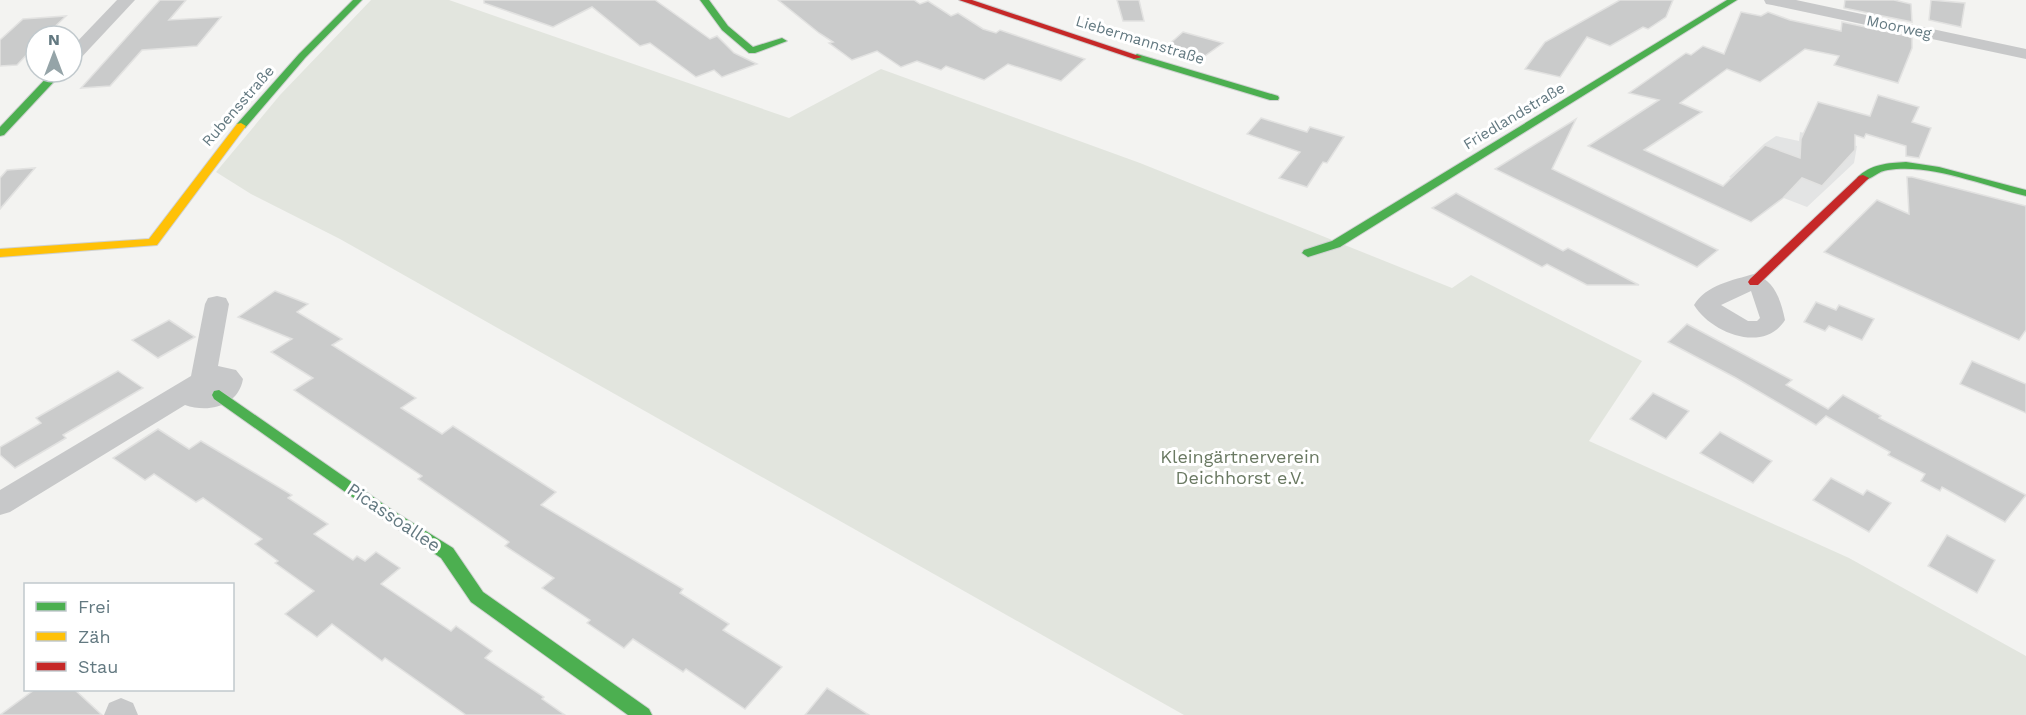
<svg xmlns="http://www.w3.org/2000/svg" width="2026" height="715" font-family="'Work Sans',sans-serif">
<style>
.built{fill:#e3e4e4}
.green{fill:#e2e5de}
.building{fill:#cacbcb;stroke:#e2e2e1;stroke-width:1.5}
.lines{fill:none;stroke-linecap:round;stroke-linejoin:round}
.fast-casing{stroke:#cfd1d1;stroke-width:2}
.slow-casing{stroke:#cfd1d1;stroke-width:2}
.jam-casing{stroke:#cfd1d1;stroke-width:2}
.street{fill:#c7c8c9;fill-rule:evenodd}
.fast{fill:#4caf50;fill-rule:evenodd}
.slow{fill:#ffc107;fill-rule:evenodd}
.jam{fill:#c62828;fill-rule:evenodd}
.labels{text-anchor:middle;dominant-baseline:central;stroke-width:6;stroke-linejoin:round;paint-order:stroke}
.far-street-label{font-size:15px;fill:#637981;stroke:#fff}
.park-label{font-size:18px;fill:#6a7962;stroke:#fff}
.street-label{font-size:18px;fill:#637981;stroke:#fff}
</style>
<rect width="100%" height="100%" fill="#f3f3f1"/>
<!-- built -->
<polygon class="built" points="1800,132 1857,146 1854,163 1807,207 1729,177 1764,144 1776,136 1799,141"/>
<!-- green -->
<polygon class="green" points="371,0 449,0 789,118 881,69 1140,163 1452,288 1471,275 1642,361 1589,441 1849,558 2026,656 2026,715 1184,715 340,239 251,194 216,172 280,95"/>
<!-- building -->
<g class="building">
<polygon points="160,0 186,0 169,20 221,17 197,46 142,50 110,86 81,88"/>
<polygon points="484,0 655,0 710,39 717,36 734,53 757,64 722,77 714,70 696,77 650,43 640,46 592,7 553,27 484,3"/>
<polygon points="778,0 914,0 920,4 928,1 951,16 958,13 983,29 996,33 1000,30 1085,59 1061,81 1008,64 984,80 946,66 941,70 917,61 901,67 877,51 852,60 829,43 833,42 819,33"/>
<polygon points="1117,0 1139,0 1144,21 1123,21"/>
<polygon points="1620,0 1673,0 1666,17 1648,29 1643,27 1610,46 1587,37 1560,77 1525,69 1545,42"/>
<polygon points="1845,0 1894,0 1911,4 1912,22 1844,8"/>
<polygon points="1931,0 1965,3 1961,27 1929,20"/>
<polygon points="1741,12 1761,16 1768,12 1790,20 1841,31 1842,22 1912,37 1912,48 1898,83 1834,65 1839,56 1805,49 1760,82 1727,69 1680,103 1702,112 1644,150 1723,186 1765,145 1800,158 1801,139 1818,102 1870,116 1878,95 1919,107 1912,122 1931,128 1919,158 1906,156 1906,146 1866,134 1864,138 1855,135 1855,150 1822,186 1802,178 1783,198 1751,222 1588,146 1659,100 1629,93 1686,53 1691,55 1703,46 1724,54"/>
<polygon points="66,16 45,36 36,36 36,45 17,65 0,66 0,40 23,19"/>
<polygon points="1183,32 1223,43 1202,58 1166,47"/>
<polygon points="1261,118 1307,132 1310,127 1344,137 1327,163 1323,162 1307,187 1279,178 1300,152 1247,134"/>
<polygon points="1576,119 1552,169 1718,250 1697,267 1495,169"/>
<polygon points="35,168 0,209 0,178 7,170"/>
<polygon points="1912,177 2026,206 2026,330 2019,340 1824,252 1877,200 1909,214 1907,177"/>
<polygon points="1456,193 1563,251 1568,248 1639,285 1587,285 1547,264 1542,267 1432,208"/>
<polygon points="275,291 308,304 297,312 342,339 332,345 416,398 401,408 442,434 453,426 556,492 541,505 683,589 680,593 729,624 723,630 782,667 745,709 686,669 683,672 633,639 624,648 587,623 590,620 542,588 554,578 505,546 509,542 418,479 422,476 294,390 313,378 271,352 292,339 238,317"/>
<polygon points="1816,302 1836,310 1839,305 1874,319 1862,340 1829,326 1825,331 1804,322"/>
<polygon points="169,320 195,337 158,358 132,340"/>
<polygon points="1687,324 1792,380 1786,385 1828,409 1843,395 1881,416 1879,418 2026,495 2005,522 1942,487 1940,491 1921,481 1925,474 1888,455 1890,452 1826,416 1816,425 1736,378 1668,342"/>
<polygon points="1972,361 2026,384 2026,413 1960,384"/>
<polygon points="118,371 143,388 63,435 66,438 15,468 0,455 0,447 41,423 36,418"/>
<polygon points="1653,393 1689,411 1666,439 1630,419"/>
<polygon points="158,429 189,449 201,441 292,495 288,498 328,524 314,534 353,560 357,556 365,561 376,552 400,568 381,584 451,631 456,626 492,651 485,658 544,697 542,699 565,715 466,715 385,658 382,661 332,624 317,637 285,614 314,591 275,563 278,561 255,544 262,539 203,498 196,502 154,474 145,480 113,458"/>
<polygon points="1720,432 1772,461 1753,483 1700,453"/>
<polygon points="1831,478 1863,495 1867,490 1891,503 1869,532 1813,500"/>
<polygon points="1947,535 1995,560 1977,593 1928,566"/>
<polygon points="827,688 869,715 805,715"/>
<polygon points="34,690 75,690 102,715 0,715"/>
</g>
<g class="lines">
<!-- fast casing -->
<g class="fast-casing">
<g id="fast">
<polygon points="353,0 362,0 305,58 245,128 237,128 237,124 299,54"/>
<polygon points="700,0 709,0 728,26 753,47 782,38 787,41 755,53 749,53 722,30"/>
<polygon points="1727,0 1737,0 1340,247 1308,257 1302,253 1304,250 1332,241"/>
<polygon points="1137,54 1278,96 1279,98 1278,100 1270,100 1134,59 1132,57"/>
<polygon points="52,72 63,72 4,135 0,136 0,127"/>
<path d="M1906,162L1939,167L2026,190V196C1985,186 1930,163 1888,170C1878,171 1872,179 1863,181L1857,178C1870,164 1888,163 1906,162Z"/>
<polygon points="219,390 392,510 453,548 483,592 649,709 652,715 628,715 471,602 441,558 382,518 214,399 212,395 214,391"/>
</g>
</g>
<!-- slow casing -->
<g class="slow-casing">
<polygon id="slow" points="241,123 246,126 157,245 0,257 0,249 149,239 237,124"/>
</g>
<!-- jam casing -->
<g class="jam-casing">
<g id="jam">
<polygon points="959,0 972,0 1142,57 1134,59"/>
<polygon points="1863,175 1869,178 1867,180 1758,285 1750,285 1748,282 1750,279 1859,176"/>
</g>
</g>
<!-- street -->
<g class="street">
<polygon points="117,0 135,0 78,61 72,62 72,47"/>
<polygon points="1764,0 1796,0 2026,49 2026,59 1772,5 1766,4"/>
<path d="M1754,274C1775,280 1781,301 1785,320C1764,354 1711,333 1694,305C1706,285 1733,280 1754,274ZM1751,291L1760,318L1757,321H1748L1721,305Z"/>
<path d="M217,296L226,298L229,304L218,366L236,370L243,379C238,407 208,413 185,405L10,512L0,515V490L191,376L205,304L208,298Z"/>
<polygon points="121,698 133,703 138,715 104,715 109,703"/>
</g>
<!-- fast -->
<use href="#fast" class="fast"/>
<!-- slow -->
<use href="#slow" class="slow"/>
<!-- jam -->
<use href="#jam" class="jam"/>
</g>
<g class="labels">
<!-- far-street labels -->
<g class="far-street-label">
<text transform="translate(1899 27) rotate(12)">Moorweg</text>
<text transform="translate(1140 40) rotate(17)">Liebermannstraße</text>
<text transform="translate(238 106) rotate(-49)">Rubensstraße</text>
<text transform="translate(1514 116) rotate(-31)">Friedlandstraße</text>
</g>
<!-- park labels -->
<g class="park-label">
<text x="1240" y="456">Kleingärtnerverein<tspan x="1240" dy="21">Deichhorst e.V.</tspan></text>
</g>
<!-- street labels -->
<g class="street-label">
<text transform="translate(394 517) rotate(34)">Picassoallee</text>
</g>
</g>
<!-- legend -->
<rect x="24" y="583" width="210" height="108" fill="#ffffff" stroke="#c1c9cd" stroke-width="1.5"/>
<rect x="36" y="602" width="30" height="9" fill="#4caf50" stroke="#c1c9cd" stroke-width="1.5"/>
<text x="78" y="613" font-size="18" fill="#637981">Frei</text>
<rect x="36" y="632" width="30" height="9" fill="#ffc107" stroke="#c1c9cd" stroke-width="1.5"/>
<text x="78" y="643" font-size="18" fill="#637981">Zäh</text>
<rect x="36" y="662" width="30" height="9" fill="#c62828" stroke="#c1c9cd" stroke-width="1.5"/>
<text x="78" y="673" font-size="18" fill="#637981">Stau</text>
<!-- north arrow -->
<g transform="translate(54 54)"><circle r="28" fill="#ffffff" stroke="#c1c9cd" stroke-width="1.5"/>
<path d="M0-4.5L10 22L0 15L-10 22Z" fill="#95a4a8"/>
<text y="-9" font-size="16" font-weight="bold" text-anchor="middle" fill="#637981">N</text>
</g>
</svg>
